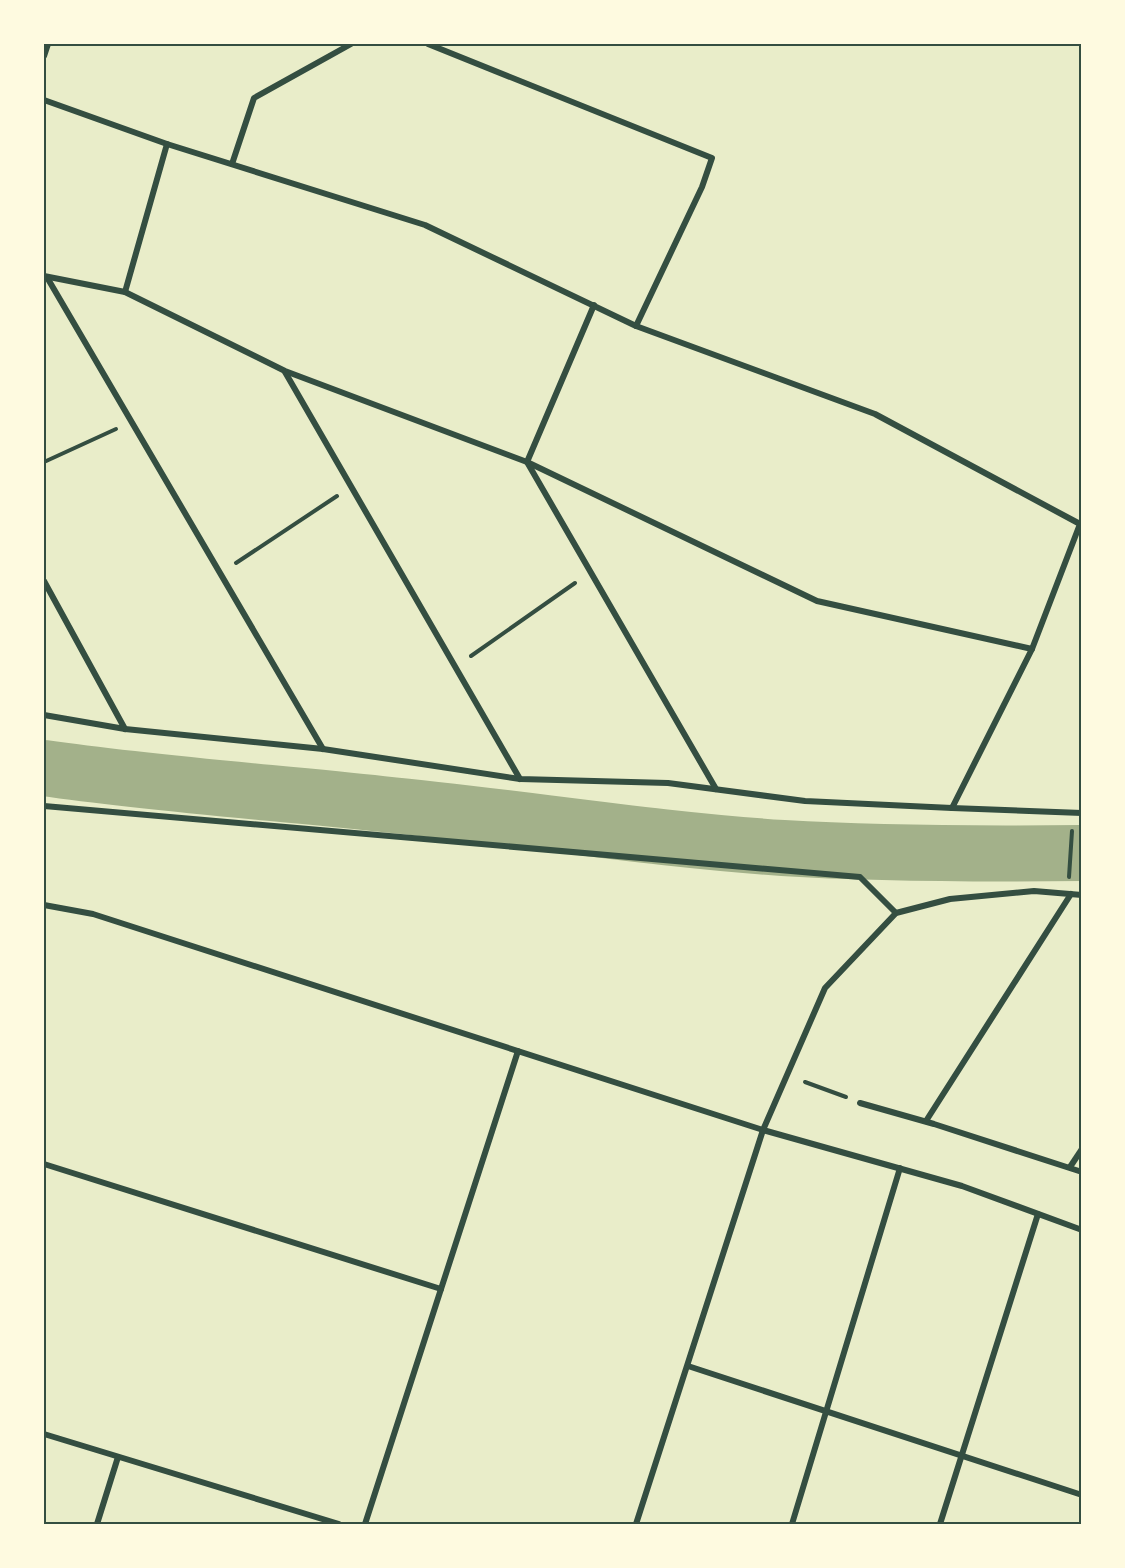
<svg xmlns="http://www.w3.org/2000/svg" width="1125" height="1568" font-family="'Source Serif 4',serif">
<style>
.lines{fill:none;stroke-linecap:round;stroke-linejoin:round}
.river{stroke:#a3b18a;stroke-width:56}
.path{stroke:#344e41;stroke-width:4}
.minor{stroke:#344e41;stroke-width:6}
.neatline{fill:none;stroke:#344e41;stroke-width:2}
</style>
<rect width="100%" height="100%" fill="#e9edc9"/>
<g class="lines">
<!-- river -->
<path class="river" d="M44,768C156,784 269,792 382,804C516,817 649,839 783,848C882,854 982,854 1082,853"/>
<!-- path -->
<g class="path">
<polyline points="44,462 116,429"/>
<polyline points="236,563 337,496"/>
<polyline points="471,656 575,583"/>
<polyline points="1069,877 1072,831"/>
<polyline points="805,1082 846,1097"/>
</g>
<!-- minor -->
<g class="minor">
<polyline points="428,44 712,158 702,187 636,326"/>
<polyline points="44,56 48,44"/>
<polyline points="44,100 167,144 425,225 636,326 875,414 1080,524 1032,649 952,808 805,801 668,783 520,779 323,749 125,729 44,715"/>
<polyline points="232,164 254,98 351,44"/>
<polyline points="44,276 125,292 285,371 527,462 817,601 1032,649"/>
<polyline points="48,279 323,749"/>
<polyline points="125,292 167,144"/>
<polyline points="594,305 527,462 716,789"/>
<polyline points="285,372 520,779"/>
<polyline points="44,581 125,729"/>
<polyline points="44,806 860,877 896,913"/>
<polyline points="952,808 1082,813"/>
<polyline points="44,905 93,914 763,1130 962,1186 1082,1230"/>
<polyline points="860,1103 934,1124 1082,1172"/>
<polyline points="926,1121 1071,894"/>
<polyline points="44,1164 441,1289"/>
<polyline points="1070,1167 1082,1149"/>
<polyline points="688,1366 1082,1495"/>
<polyline points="44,1434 339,1524"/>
<polyline points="97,1524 118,1457"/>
<polyline points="365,1524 518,1051"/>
<polyline points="636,1524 763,1130 825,988 896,913 950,899 1034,891 1082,895"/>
<polyline points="792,1524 900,1168"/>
<polyline points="940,1524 1038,1214"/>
</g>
</g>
<!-- border -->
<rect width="1125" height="1568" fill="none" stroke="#fefae0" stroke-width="90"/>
<rect x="45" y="45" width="1035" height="1478" class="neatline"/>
</svg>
